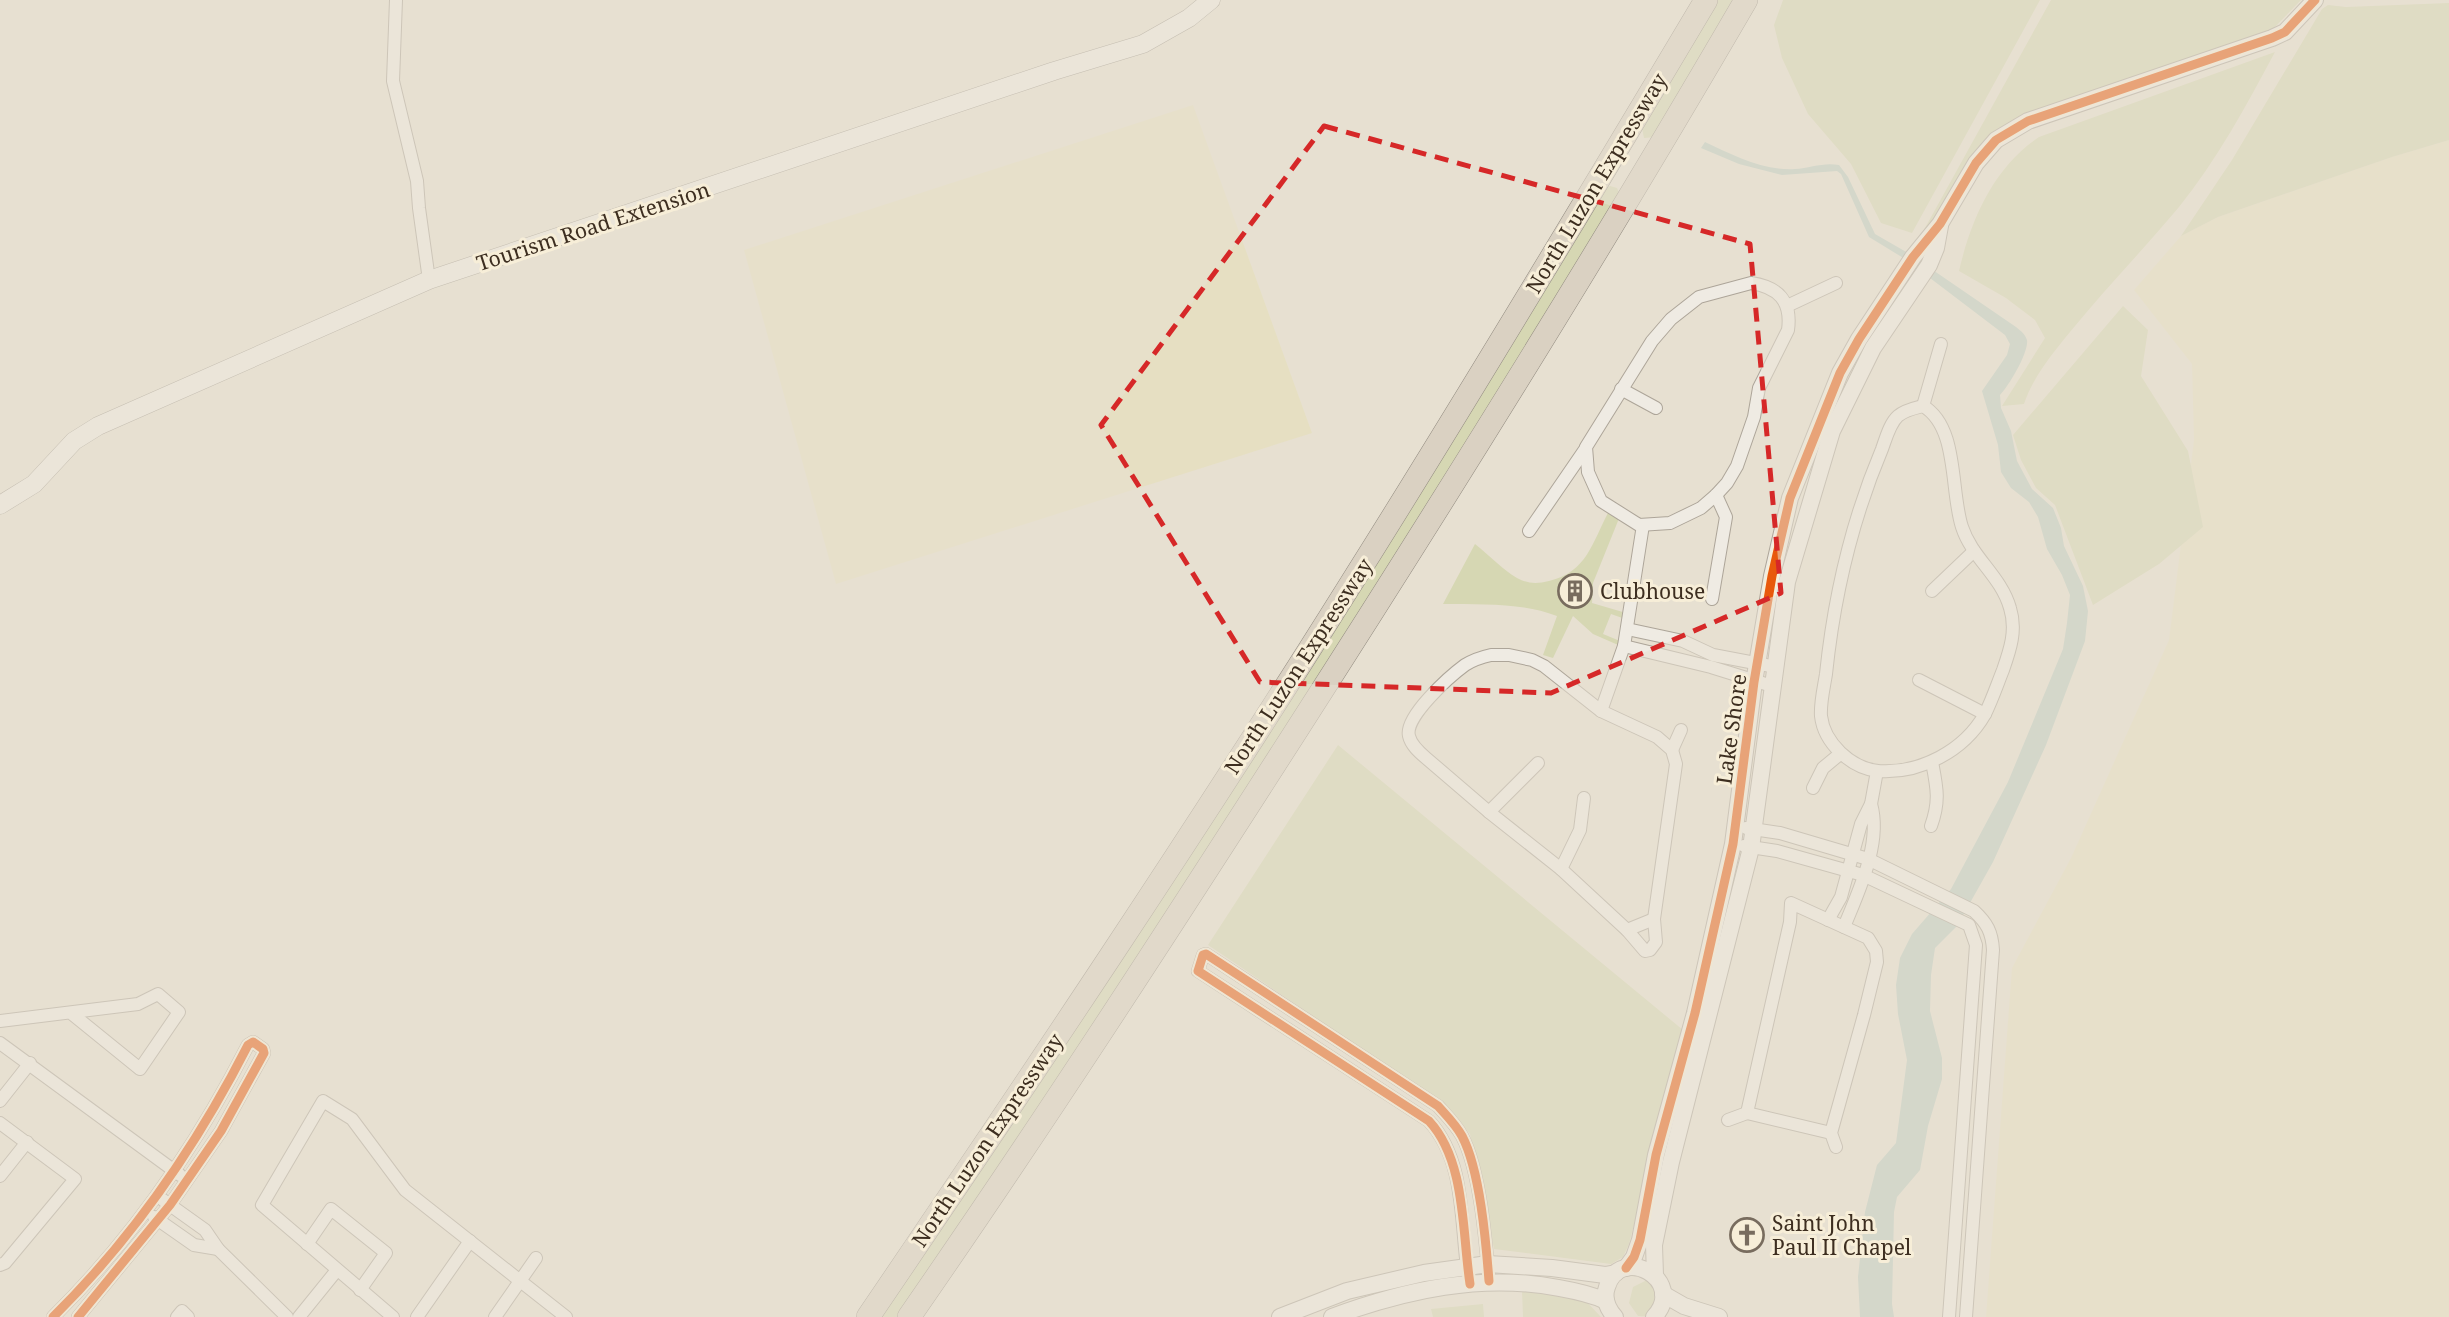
<svg xmlns="http://www.w3.org/2000/svg" width="2449" height="1317" font-family="'Noto Serif',serif">
<style>
.farmland{fill:#e6dfc2}
.green{fill:#d6d7b3}
.water{fill:#bcccc2}
.lines{fill:none;stroke-linecap:round;stroke-linejoin:round}
.minor-casing{stroke:#ada599;stroke-width:14}
.tertiary-casing{stroke:#ada599;stroke-width:18}
.secondary-casing{stroke:#9c958a;stroke-width:19}
.motorway-casing{stroke:#928b80;stroke-width:24}
.minor{stroke:#efebe3;stroke-width:12}
.tertiary{stroke:#efebe3;stroke-width:16}
.secondary{stroke:#efebe3;stroke-width:18}
.motorway{stroke:#dad1c2;stroke-width:23}
.cycleway-casing{stroke:#f7eed8;stroke-width:13}
.cycleway{stroke:#e8590c;stroke-width:9}
.marked{fill:none;stroke:#d62828;stroke-width:5;stroke-dasharray:14 9;stroke-linejoin:round}
.labels{text-anchor:middle;dominant-baseline:central;stroke-width:6;stroke-linejoin:round;paint-order:stroke}
.street-label{font-size:21px;fill:#3d2e20;stroke:#f7eed8}
.poi-label{font-size:21px;fill:#3d2e20;stroke:#f7eed8;text-anchor:start}
</style>
<rect width="100%" height="100%" fill="#e7e0d1"/>
<!-- farmland -->
<g class="farmland">
<polygon points="1193,105 1312,433 836,584 744,250"/>
<polygon points="2449,140 2449,1317 1986,1317 2012,968 2071,858 2169,640 2194,440 2192,364 2134,290 2181,236 2218,217 2392,157"/>
</g>
<!-- green -->
<g class="green">
<polygon points="1714,0 1739,0 1656,137 1644,138 1641,123"/>
<polygon points="1783,0 2040,0 1912,233 1881,223 1851,164 1808,114 1782,58 1774,25"/>
<polygon points="2051,0 2301,0 2273,29 2008,128 1920,237"/>
<polygon points="2449,3 2449,140 2392,157 2218,217 2181,236 2232,160 2322,9 2328,5 2346,7"/>
<path d="M2275,52C2246,106 2217,160 2179,207C2144,249 2105,289 2070,332C2052,354 2033,377 2024,404L2002,406L2045,338L2035,320L2006,298L1959,271C1971,219 1994,167 2039,137Z"/>
<polygon points="1610,186 1617,188 1620,195 1265,768 900,1317 874,1317 1604,189"/>
<polygon points="2123,306 2148,330 2141,376 2188,451 2203,527 2159,564 2093,605 2055,505 2036,488 2021,460 2013,435"/>
<path d="M1609,511L1620,516L1593,583L1592,603L1633,615L1628,620L1611,614L1603,634L1620,641L1625,648L1593,634L1573,616L1553,658L1543,655L1557,616C1520,602 1482,605 1443,604L1475,544C1489,555 1502,569 1517,578C1528,584 1537,584 1549,581C1587,572 1592,543 1609,511Z"/>
<polygon points="1338,745 1683,1030 1629,1244 1623,1257 1611,1264 1494,1249 1470,1134 1449,1108 1208,945"/>
<polygon points="1647,1280 1658,1283 1656,1317 1638,1316 1629,1303 1633,1287"/>
<polygon points="1522,1291 1554,1291 1583,1298 1601,1317 1523,1317"/>
<polygon points="1483,1304 1484,1317 1433,1317 1431,1309"/>
</g>
<!-- water -->
<path class="water" d="M1705,142C1733,155 1763,171 1795,169C1810,168 1824,162 1839,165L1848,177L1875,234L1908,253L2016,327C2021,331 2025,334 2027,340C2029,352 2009,386 2000,395L2001,408L2011,431L2017,461L2032,489L2053,508L2061,528L2064,546L2083,586L2088,611L2085,641L2046,745L1993,862L1957,926L1935,948L1931,975L1930,1011L1942,1058V1079L1928,1126L1920,1170L1897,1197L1894,1212L1892,1304L1894,1317H1860L1858,1277L1865,1212L1877,1165L1896,1143L1907,1060L1898,1014L1896,985L1900,958L1912,934L1951,889L2008,782L2063,649L2067,623L2070,595L2062,575L2047,549L2038,517L2029,502L2011,488L2001,472L1998,445L1982,391L2007,355L2010,344L2005,335L1905,259L1869,237L1841,174L1837,171L1782,175L1739,164L1701,148Z"/>
<g class="lines">
<!-- minor casing -->
<g class="minor-casing">
<g id="minor">
<polyline points="396,0 393,81 417,181 419,208 429,280"/>
<path d="M1751,283C1778,287 1792,301 1788,330L1759,388L1754,417L1737,466L1727,483L1716,495L1701,508L1670,523L1639,525L1601,501L1588,472L1586,447L1652,341L1671,319L1699,297Z"/>
<polyline points="1787,306 1836,283"/>
<polyline points="1621,389 1656,408"/>
<path d="M1923,406C1959,427 1950,491 1962,527C1972,558 2001,576 2010,608C2017,630 2010,650 2003,670C1997,685 1992,700 1985,714C1964,751 1920,774 1878,771C1851,768 1824,743 1821,716C1820,703 1824,687 1826,674C1834,597 1852,520 1882,449C1886,438 1890,423 1898,416C1905,410 1915,408 1923,406Z"/>
<polyline points="1923,406 1941,344"/>
<polyline points="1529,531 1586,448"/>
<polyline points="1932,591 1974,551"/>
<polyline points="1712,599 1726,517 1716,495"/>
<polyline points="1627,629 1683,641 1713,655 1776,667"/>
<polyline points="1624,646 1711,667 1772,686"/>
<path d="M1491,655H1509L1532,660L1544,666L1601,711L1657,737L1672,750L1676,764L1654,919L1656,942L1650,950L1645,951L1627,930L1561,869L1489,812L1426,758C1419,752 1411,745 1409,736C1404,717 1450,676 1465,665C1473,660 1482,657 1491,655Z"/>
<polyline points="1919,680 1985,714"/>
<polyline points="1601,711 1624,646 1643,525"/>
<polyline points="1672,750 1681,730"/>
<polyline points="1813,788 1823,768 1840,754"/>
<polyline points="1489,812 1538,763"/>
<path d="M1931,826C1940,801 1937,788 1932,762"/>
<path d="M1746,828L1780,833L1868,859L1974,911C1987,923 1992,932 1993,950L1966,1317"/>
<polyline points="1744,846 1777,851 1863,875 1969,925 1976,945 1949,1317"/>
<polyline points="1561,869 1580,830 1584,798"/>
<polyline points="1828,920 1841,897 1861,824 1871,804 1877,771"/>
<path d="M1844,927C1859,890 1882,843 1871,804"/>
<polyline points="1627,930 1654,919"/>
<polyline points="0,1021 138,1004 158,994 179,1012 140,1069 71,1013"/>
<polyline points="0,1043 180,1175"/>
<polyline points="0,1101 30,1063"/>
<polyline points="1728,1120 1747,1113"/>
<polyline points="0,1123 75,1179 5,1263 0,1265"/>
<polyline points="1831,1133 1747,1113 1790,922 1791,903 1868,938 1876,951 1877,962 1864,1015 1831,1133 1836,1147"/>
<polyline points="0,1176 27,1142"/>
<polyline points="163,1200 205,1230 218,1249 287,1317"/>
<polyline points="154,1217 194,1245 218,1249"/>
<polyline points="307,1244 331,1209 386,1253 360,1290"/>
<path d="M1468,1274C1460,1223 1466,1161 1429,1121L1198,971L1203,955L1206,954L1438,1106C1447,1116 1456,1125 1462,1136C1480,1170 1486,1242 1489,1281"/>
<path d="M53,1317C133,1238 197,1145 248,1045L253,1042L263,1049L264,1053L221,1131L170,1205L78,1317"/>
<polyline points="177,1317 182,1311 188,1317"/>
<polyline points="299,1317 337,1270"/>
<polyline points="393,1317 262,1205 323,1101 352,1119 405,1190 566,1317"/>
<polyline points="417,1317 470,1241"/>
<polyline points="495,1317 536,1258"/>
</g>
</g>
<!-- tertiary casing -->
<g class="tertiary-casing">
<g id="tertiary">
<polyline points="1626,1268 1634,1257 1640,1240 1656,1155 1695,1013 1733,844 1754,682 1772,576 1790,498 1840,373 1859,339 1913,257 1940,224 1976,163 1996,140 2028,121 2272,38 2285,32 2315,0"/>
<polyline points="1655,1275 1654,1245 1671,1162 1751,848 1787,582 1832,431 1873,348 1929,265 1936,248 1940,226"/>
<polyline points="1663,1294 1684,1306 1719,1317"/>
<polyline points="1280,1317 1347,1291 1424,1273 1467,1267 1488,1264 1552,1268 1605,1275 1616,1273"/>
<path d="M1332,1317C1405,1290 1482,1273 1559,1288C1576,1291 1591,1294 1606,1301"/>
<path d="M1615,1317C1607,1308 1603,1298 1607,1287C1620,1243 1688,1280 1654,1317"/>
</g>
</g>
<!-- secondary casing -->
<g class="secondary-casing">
<polyline id="secondary" points="0,505 34,484 74,441 98,426 429,280 1054,71 1143,44 1189,18 1211,0"/>
</g>
<!-- motorway casing -->
<g class="motorway-casing">
<g id="motorway">
<path d="M868,1317C1031,1077 1193,836 1347,590C1470,395 1588,198 1706,0"/>
<path d="M909,1317C1043,1124 1171,926 1298,728C1452,488 1603,246 1746,0"/>
</g>
</g>
<!-- minor -->
<use href="#minor" class="minor"/>
<!-- tertiary -->
<use href="#tertiary" class="tertiary"/>
<!-- secondary -->
<use href="#secondary" class="secondary"/>
<!-- motorway -->
<use href="#motorway" class="motorway"/>
<!-- cycleway casing -->
<g class="cycleway-casing">
<g id="cycleway">
<polyline points="1626,1268 1634,1257 1640,1240 1656,1155 1695,1013 1733,844 1754,682 1772,576 1790,498 1840,373 1859,339 1913,257 1940,224 1976,163 1996,140 2028,121 2272,38 2285,32 2315,0"/>
<path d="M1470,1284C1462,1232 1466,1161 1429,1121L1198,971L1203,955L1206,954L1438,1106C1447,1116 1456,1125 1462,1136C1480,1170 1486,1242 1489,1281"/>
<path d="M53,1317C133,1238 197,1145 248,1045L253,1042L263,1049L264,1053L221,1131L170,1205L78,1317"/>
</g>
</g>
<!-- cycleway -->
<use href="#cycleway" class="cycleway"/>
</g>
<!-- marked area -->
<path d="M0 0H2449V1317H0ZM1324,126L1750,244L1781,593L1551,693L1260,682L1101,425Z" fill="#e7e0d1" fill-opacity=".55" fill-rule="evenodd"/>
<path class="marked" d="M1324,126L1750,244L1781,593L1551,693L1260,682L1101,425Z"/>
<!-- icons -->
<defs>
<g id="building-ring" transform="scale(1.75)"><circle r="9.5" fill="#f7eed8" stroke="#786c5e" stroke-width="1.5"/><path d="M-4-6H4V6H1V3H-1V6H-4ZM-2.5-4.3h1.7v1.8h-1.7ZM.8-4.3h1.7v1.8H.8ZM-2.5-1h1.7V.8h-1.7ZM.8-1h1.7V.8H.8Z" fill="#786c5e"/></g>
<g id="church-ring" transform="scale(1.75)"><circle r="9.5" fill="#f7eed8" stroke="#786c5e" stroke-width="1.5"/><path d="M-1.2-6h2.4v3.5h3.3v2.4h-3.3V6h-2.4V-.1h-3.3v-2.4h3.3Z" fill="#786c5e"/></g>
</defs>
<g fill-rule="evenodd">
<use href="#building-ring" x="1575" y="591"/>
<use href="#church-ring" x="1747" y="1235"/>
</g>
<g class="labels">
<!-- street labels -->
<g class="street-label">
<text transform="translate(1596 183) rotate(-59)">North Luzon Expressway</text>
<text transform="translate(593 226) rotate(-18)">Tourism Road Extension</text>
<text transform="translate(1298 666) rotate(-57)">North Luzon Expressway</text>
<text transform="translate(1731 729) rotate(-82)">Lake Shore</text>
<text transform="translate(987 1140) rotate(-56)">North Luzon Expressway</text>
</g>
<!-- poi labels -->
<g class="poi-label">
<text x="1600" y="591">Clubhouse</text>
<text x="1772" y="1223">Saint John<tspan x="1772" dy="24">Paul II Chapel</tspan></text>
</g>
</g>
</svg>
